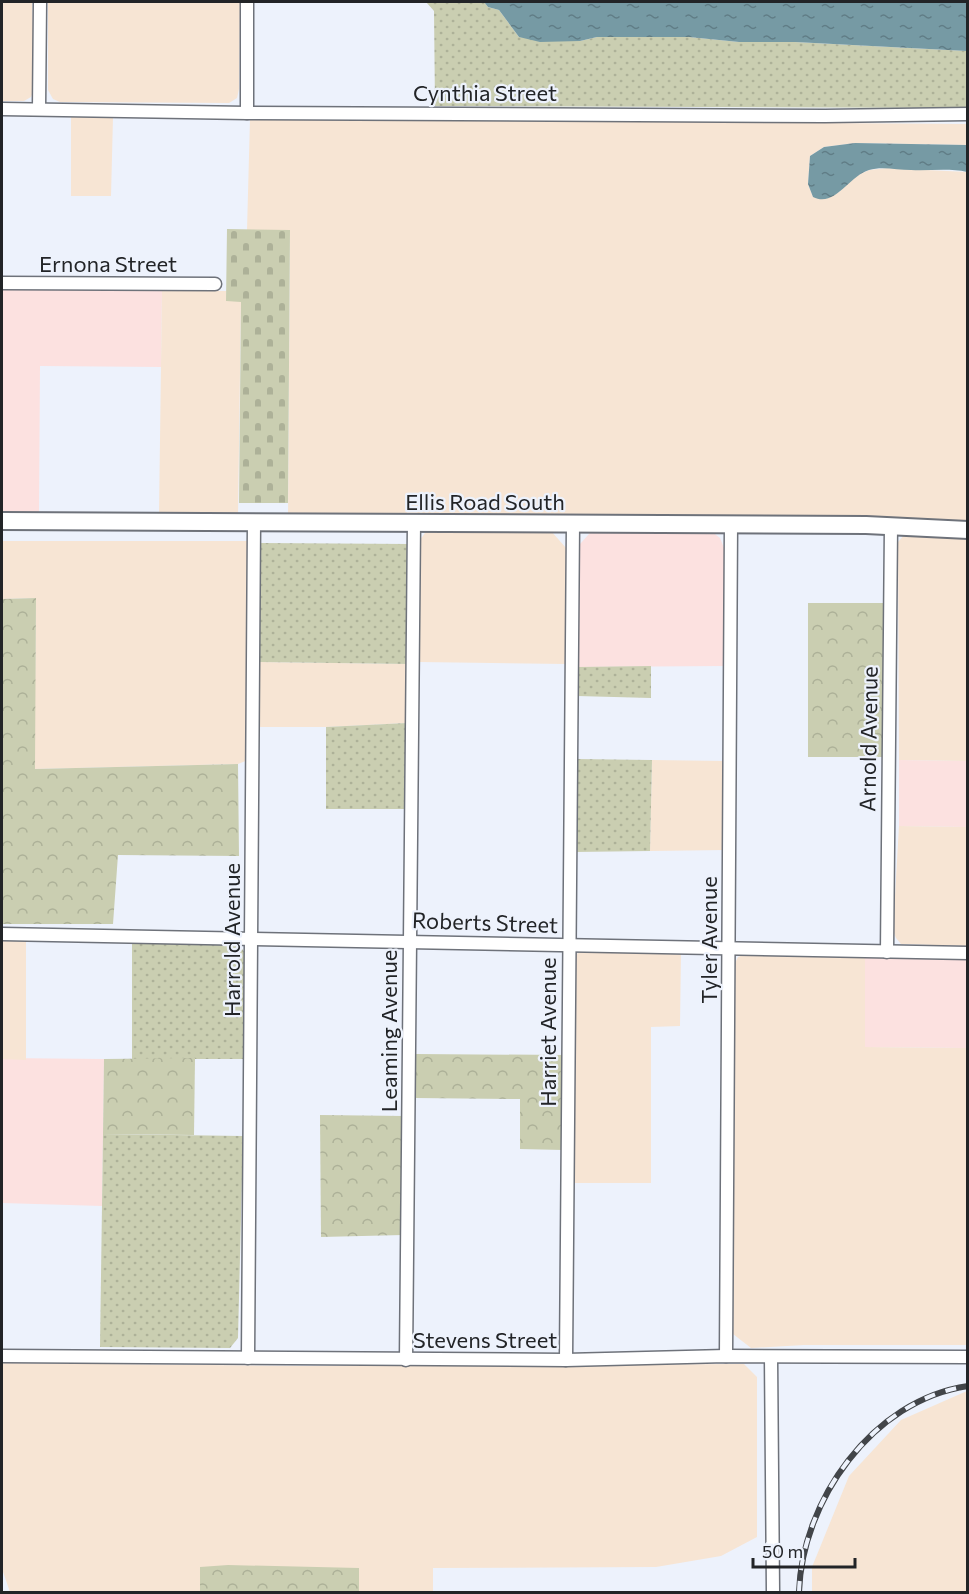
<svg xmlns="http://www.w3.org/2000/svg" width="969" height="1594" font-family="Commissioner,sans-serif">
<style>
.commercial{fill:#fce1e0}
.industrial{fill:#f7e5d4}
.grass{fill:url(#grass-dots)}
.forest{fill:url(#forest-crowns)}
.cemetery{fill:url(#cemetery-stones)}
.water{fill:url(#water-ripples)}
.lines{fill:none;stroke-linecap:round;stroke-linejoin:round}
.street-casing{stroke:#6e727a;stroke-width:15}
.secondary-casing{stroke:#6e727a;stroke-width:20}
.street{stroke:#fff;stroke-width:12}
.secondary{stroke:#fff;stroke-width:16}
.rail-casing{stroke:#424549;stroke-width:6}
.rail{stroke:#edf2fc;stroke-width:4;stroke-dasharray:11;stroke-linecap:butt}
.labels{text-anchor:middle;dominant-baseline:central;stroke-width:4.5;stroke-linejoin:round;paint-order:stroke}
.street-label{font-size:22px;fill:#222427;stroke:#edf2fc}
</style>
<defs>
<pattern id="grass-dots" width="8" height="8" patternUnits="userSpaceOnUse" patternTransform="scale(1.5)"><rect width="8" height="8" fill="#caceb1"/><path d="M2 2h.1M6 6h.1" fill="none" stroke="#adb198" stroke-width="1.8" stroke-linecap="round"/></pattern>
<pattern id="forest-crowns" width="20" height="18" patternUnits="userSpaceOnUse" patternTransform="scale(1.5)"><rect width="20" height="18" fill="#caceb1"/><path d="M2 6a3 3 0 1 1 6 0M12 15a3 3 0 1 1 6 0" fill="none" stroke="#adb198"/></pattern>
<pattern id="cemetery-stones" width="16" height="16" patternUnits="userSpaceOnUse" patternTransform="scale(1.5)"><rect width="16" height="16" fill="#caceb1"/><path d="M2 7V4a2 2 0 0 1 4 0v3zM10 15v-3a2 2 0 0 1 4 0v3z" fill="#adb198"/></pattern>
<pattern id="water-ripples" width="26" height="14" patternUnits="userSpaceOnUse" patternTransform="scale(1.5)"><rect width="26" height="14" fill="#769aa4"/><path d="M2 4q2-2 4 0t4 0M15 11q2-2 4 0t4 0" fill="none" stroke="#607d86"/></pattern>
</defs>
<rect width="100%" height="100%" fill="#edf2fc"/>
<!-- commercial -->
<g class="commercial">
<polygon points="2,289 162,290 161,367 40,366 39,513 2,513"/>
<polygon points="615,531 712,532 720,538 726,553 726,666 578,667 576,600 580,544 590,533"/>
<polygon points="899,760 967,761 967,827 899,826"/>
<polygon points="865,957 967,958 967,1048 864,1047"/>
<polygon points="2,1058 104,1059 102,1206 2,1203"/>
</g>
<!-- industrial -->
<g class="industrial">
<polygon points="2,2 32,2 35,87 31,97 24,101 2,101"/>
<polygon points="48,2 240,2 239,89 237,98 229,103 60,102 53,99 48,90"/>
<polygon points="71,117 113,117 111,196 71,196"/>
<polygon points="250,119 967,124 967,145 855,143 824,147 810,156 808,184 813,197 839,192 856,176 869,170 887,168 967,172 967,522 288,515 290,230 247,230"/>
<polygon points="162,290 226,291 226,301 241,301 238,516 159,515"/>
<polygon points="427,530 551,531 567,549 566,664 419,662 420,540"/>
<polygon points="905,534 967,537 967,761 899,760 898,542"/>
<polygon points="2,541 247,541 249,544 248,760 238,764 34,769 36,598 2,599"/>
<polygon points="259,662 409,664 407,723 326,727 258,727"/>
<polygon points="652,760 726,761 725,850 650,851"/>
<polygon points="899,826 967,827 967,946 901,944 896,938 893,931"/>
<polygon points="2,939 26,939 26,1060 2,1059"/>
<polygon points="587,950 681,952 680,1026 651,1027 651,1183 574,1183 574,960 576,954"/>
<polygon points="747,953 865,957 865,1047 967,1048 967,1345 804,1345 751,1348 733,1334 735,963 738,957"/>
<polygon points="2,1363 306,1366 744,1364 757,1377 757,1537 721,1556 656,1567 433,1568 433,1591 759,1592 359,1592 359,1569 200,1567 200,1592 10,1592 2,1569"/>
<polygon points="967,1391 967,1592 812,1592 812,1567 849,1476 901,1420"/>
</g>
<!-- grass -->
<g class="grass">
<polygon points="426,2 484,2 488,7 499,10 519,37 580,41 597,37 689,37 739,42 795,42 967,51 967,108 435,106 434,11"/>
<polygon points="259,543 410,544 409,664 259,662"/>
<polygon points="651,666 651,698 577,696 578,667"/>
<polygon points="407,723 406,809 326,809 326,727"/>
<polygon points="575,759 652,760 650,851 574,852"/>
<polygon points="236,941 246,954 243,1059 132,1059 132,942"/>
<polygon points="103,1134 243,1136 238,1338 230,1348 100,1347"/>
</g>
<!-- forest -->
<g class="forest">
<polygon points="36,598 35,769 238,764 239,856 118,855 113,924 2,924 2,599"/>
<polygon points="808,603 885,603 884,757 808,757"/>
<polygon points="415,1054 565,1055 563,1150 520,1149 520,1099 415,1098"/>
<polygon points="195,1058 194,1135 103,1134 104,1059"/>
<polygon points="320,1115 404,1116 403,1235 321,1237"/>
<polygon points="228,1565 359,1568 359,1592 200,1592 200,1567"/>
</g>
<!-- cemetery -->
<polygon class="cemetery" points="227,229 290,230 288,503 239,503 241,302 226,301"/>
<!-- water -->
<g class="water">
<polygon points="484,2 967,2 967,51 795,42 739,42 689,37 597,37 580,41 540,42 519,37 499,10 488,7"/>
<path d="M855,143L967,145V172C950,168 929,171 911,170C897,170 882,166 869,170C849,176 835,208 813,197L808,184L810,156L824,147Z"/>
</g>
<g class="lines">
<!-- street casing -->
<g class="street-casing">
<g id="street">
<polyline points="247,2 247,113"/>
<polyline points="2,109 247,113 825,116 968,114"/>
<polyline points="39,109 40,2"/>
<polyline points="2,283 215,284"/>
<polyline points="2,934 968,953"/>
<polyline points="887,952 891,526"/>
<polyline points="2,1356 566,1360 726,1356 968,1357"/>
<polyline points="726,1356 731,524"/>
<polyline points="771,1357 773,1592"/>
<polyline points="248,1358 254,523"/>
<polyline points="406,1360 414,523"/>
<polyline points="566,1360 573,524"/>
</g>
</g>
<!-- secondary casing -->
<g class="secondary-casing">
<polyline id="secondary" points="2,521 866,525 968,530"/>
</g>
<!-- street -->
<use href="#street" class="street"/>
<!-- secondary -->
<use href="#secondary" class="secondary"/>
<!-- rail casing -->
<g class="rail-casing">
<path id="rail" d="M799,1592C802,1501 872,1400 968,1386"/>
</g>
<!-- rail -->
<use href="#rail" class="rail"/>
</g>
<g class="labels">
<!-- street labels -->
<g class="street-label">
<text x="485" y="92">Cynthia Street</text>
<text x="108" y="263">Ernona Street</text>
<text x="485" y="501">Ellis Road South</text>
<text transform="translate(868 739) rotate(-89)">Arnold Avenue</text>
<text transform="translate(485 922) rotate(2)">Roberts Street</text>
<text transform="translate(231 940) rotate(-90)">Harrold Avenue</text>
<text transform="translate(708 940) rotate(-90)">Tyler Avenue</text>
<text transform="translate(388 1031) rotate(-90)">Leaming Avenue</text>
<text transform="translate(547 1032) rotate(-90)">Harriet Avenue</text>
<text x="485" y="1339">Stevens Street</text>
</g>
</g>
<!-- border -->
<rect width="969" height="1594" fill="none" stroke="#222427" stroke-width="6"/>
<!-- scale -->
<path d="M753 1558v9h102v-9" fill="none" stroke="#222427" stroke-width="3"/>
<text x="762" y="1558" font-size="18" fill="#222427" stroke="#edf2fc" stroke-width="4.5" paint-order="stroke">50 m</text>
</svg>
